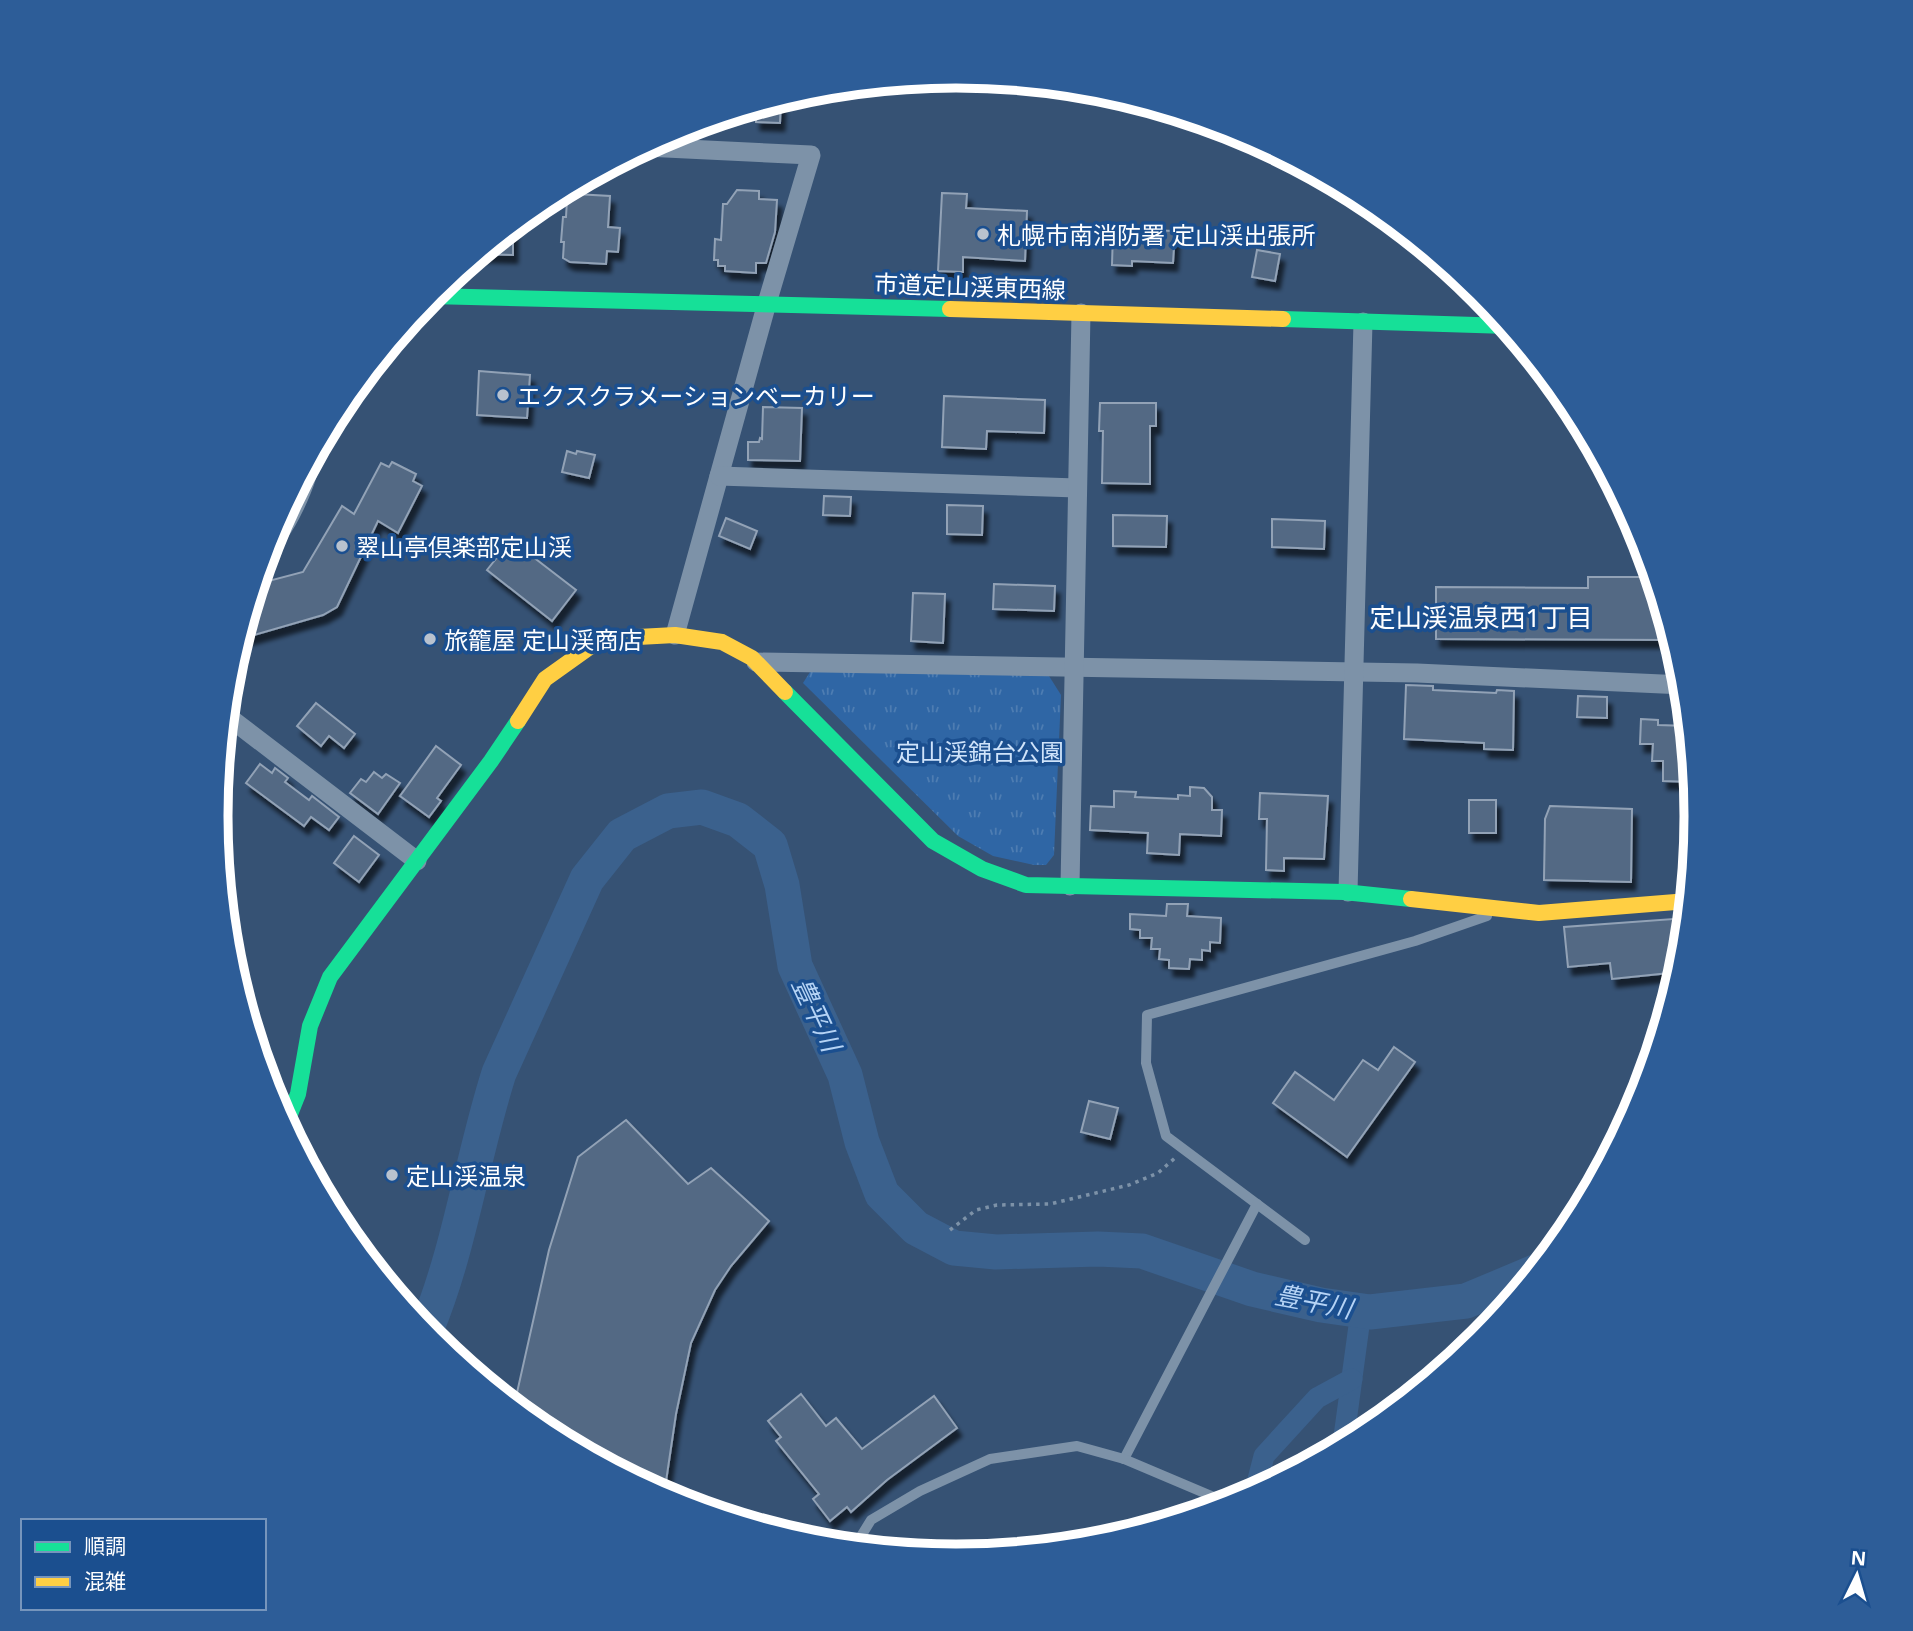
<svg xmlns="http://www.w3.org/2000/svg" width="1913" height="1631" font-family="'Noto Sans','Noto Sans JP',sans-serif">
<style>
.grass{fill:url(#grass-tufts)}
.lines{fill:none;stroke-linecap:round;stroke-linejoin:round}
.canal{stroke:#3b618d;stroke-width:21}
.river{stroke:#3b618d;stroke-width:35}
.building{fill:#526984;stroke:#92a2b6;stroke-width:2;filter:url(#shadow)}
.path{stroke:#7d92a8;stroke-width:3.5;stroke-dasharray:3.5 5;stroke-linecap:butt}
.lane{stroke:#7d92a8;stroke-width:10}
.street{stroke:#7d92a8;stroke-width:19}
.fast{stroke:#16e098;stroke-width:16}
.slow{stroke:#ffcf43;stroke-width:16}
.poi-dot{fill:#b9c2ce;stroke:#1b4f8f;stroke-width:2.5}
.labels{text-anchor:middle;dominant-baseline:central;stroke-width:7;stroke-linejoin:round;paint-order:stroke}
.poi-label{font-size:24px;fill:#fff;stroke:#1b4f8f;text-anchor:start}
.street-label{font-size:24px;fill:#fff;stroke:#1b4f8f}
.park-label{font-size:24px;fill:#cfe3fa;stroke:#1b4f8f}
.neighbourhood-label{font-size:26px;fill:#fff;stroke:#1b4f8f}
.water-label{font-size:26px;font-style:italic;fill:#b5d3f5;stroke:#1b4f8f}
.rim{fill:none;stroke:#fff;stroke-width:9}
</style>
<defs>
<pattern id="grass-tufts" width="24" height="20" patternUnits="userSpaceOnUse" patternTransform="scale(1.75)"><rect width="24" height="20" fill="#2f66a5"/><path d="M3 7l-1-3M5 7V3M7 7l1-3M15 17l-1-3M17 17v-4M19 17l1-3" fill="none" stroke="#4e7db2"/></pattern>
<filter id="shadow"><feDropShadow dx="4.5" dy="8" stdDeviation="2" flood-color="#0009"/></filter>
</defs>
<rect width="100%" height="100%" fill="#365274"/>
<!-- grass -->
<polygon class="grass" points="812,669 1049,676 1061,695 1054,855 1046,865 1034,865 993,856 958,836 803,683"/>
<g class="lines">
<!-- canal -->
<g class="canal">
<polyline points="1343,1444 1361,1311"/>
<polyline points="1255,1491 1264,1456 1317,1398 1352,1379"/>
</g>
<!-- river -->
<path class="river" d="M426,1330C460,1249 472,1157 499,1073L587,879L622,835L668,811L702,807L738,820L770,845L782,885L795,966L845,1075L862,1142L882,1194L916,1228L954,1248L996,1252L1098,1249L1142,1251L1252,1289L1321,1305L1370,1312L1466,1301L1535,1272"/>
</g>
<!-- building -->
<g class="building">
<polygon points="781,99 780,123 756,122 756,106"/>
<polygon points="737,190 759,191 759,199 777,200 775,232 766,263 756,263 756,273 725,271 725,266 718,266 718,260 714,260 715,239 721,240 723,204 727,204"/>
<polygon points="942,193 967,194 966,208 1027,211 1025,261 963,257 963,272 938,271"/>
<polygon points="575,194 610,196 608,227 620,228 618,252 607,251 606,264 570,262 563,258 564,242 561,242 563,217 566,217 567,200"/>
<polygon points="513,226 513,255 480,254 506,232"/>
<polygon points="1145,230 1175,231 1173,263 1132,261 1132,266 1112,265 1113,232 1145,233"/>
<polygon points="1257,250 1280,254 1275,281 1252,277"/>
<polygon points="479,371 530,375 527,418 477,415"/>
<polygon points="944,396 1045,400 1044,433 987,431 986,449 942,447"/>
<polygon points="1100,403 1156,403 1156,426 1150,426 1150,484 1102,483 1103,431 1099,431"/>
<polygon points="763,407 802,408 800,461 748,460 748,442 759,442 760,438 762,439"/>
<polygon points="567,451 576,454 577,451 595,455 589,478 562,472"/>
<polygon points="392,462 416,474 413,481 422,486 398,533 378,521 337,607 323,615 240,639 257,584 303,572 342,506 354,514 381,463 389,467"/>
<polygon points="824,496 851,497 850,516 823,515"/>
<polygon points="947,505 983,506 982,535 947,534"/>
<polygon points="1113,515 1167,516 1166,547 1113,546"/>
<polygon points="726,518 757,531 750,549 719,536"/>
<polygon points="1272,519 1325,521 1324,549 1272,547"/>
<polygon points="511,540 576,590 552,621 487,570"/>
<polygon points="1588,577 1654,577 1673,640 1436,639 1436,587 1588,588"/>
<polygon points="994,584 1055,586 1054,611 993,609"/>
<polygon points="913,593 945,594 943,643 911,641"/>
<polygon points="1406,685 1433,686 1433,690 1496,693 1497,690 1514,691 1513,750 1484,749 1484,743 1404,739"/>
<polygon points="1578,696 1607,697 1607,718 1577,717"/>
<polygon points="316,703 355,734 344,748 329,736 321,746 297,726"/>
<polygon points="1641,719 1658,720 1658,725 1688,726 1693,782 1663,781 1663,761 1652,761 1653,744 1640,744"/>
<polygon points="436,746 461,765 437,798 441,801 429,817 400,796"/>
<polygon points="260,764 272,773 275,768 288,778 285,782 309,800 312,796 339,817 329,830 311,817 304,826 246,783"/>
<polygon points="374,772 382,778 386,774 400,783 378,814 350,793 361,779 366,782"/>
<polygon points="1190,787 1204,788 1212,797 1212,810 1222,810 1221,836 1180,834 1179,855 1147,853 1148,833 1090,830 1091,806 1114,807 1114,791 1136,792 1135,797 1178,799 1178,795 1190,796"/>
<polygon points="1260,793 1328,796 1324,859 1284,858 1284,871 1266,870 1267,819 1259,819"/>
<rect x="1469" y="800" width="27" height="33"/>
<polygon points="1550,806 1632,809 1631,882 1544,880 1545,819"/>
<polygon points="354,836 379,855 359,882 334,863"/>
<polygon points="1167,904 1188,904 1187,916 1221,918 1220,943 1210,942 1210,951 1202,950 1202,960 1190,959 1189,969 1169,968 1169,960 1159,959 1160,949 1151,949 1152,938 1140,938 1140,930 1130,929 1130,914 1166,916"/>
<polygon points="1687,918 1682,960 1679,972 1612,979 1610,963 1568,967 1564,927"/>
<polygon points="1394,1047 1415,1062 1347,1157 1273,1103 1295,1072 1334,1100 1363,1060 1378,1070"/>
<polygon points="1089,1101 1118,1108 1110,1139 1081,1132"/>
<polygon points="626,1120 688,1184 711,1168 769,1221 731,1266 715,1290 691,1343 676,1414 664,1495 545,1431 514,1406 549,1250 578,1157"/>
<polygon points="801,1394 826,1426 836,1418 862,1449 934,1396 957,1428 887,1480 851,1512 847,1507 830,1521 813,1499 819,1494 776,1441 781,1437 768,1421"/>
</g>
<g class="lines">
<!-- path -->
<polyline class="path" points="950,1230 976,1210 997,1205 1050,1204 1129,1185 1158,1173 1175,1158"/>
<!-- lane -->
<g class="lane">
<path d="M266,553C289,538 315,479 316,452"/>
<polyline points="1305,1240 1166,1136 1146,1063 1147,1015 1415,941 1487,916"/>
<polyline points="1124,1459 1257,1204"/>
<polyline points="855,1546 871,1520 920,1491 990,1459 1077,1446 1124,1459 1228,1503"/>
</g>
<!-- street -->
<g class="street">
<polyline points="645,147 811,155 767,303 675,635"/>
<polyline points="719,476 1077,488"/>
<polyline points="756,662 1417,673 1684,685"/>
<polyline points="226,715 417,861"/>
<polyline points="1070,886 1081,313"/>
<polyline points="1348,892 1363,322"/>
</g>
<!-- fast -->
<g class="fast">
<polyline points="430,296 950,309"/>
<polyline points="1283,319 1508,326"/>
<polyline points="785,692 933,841 982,869 1026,885 1344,892 1411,899"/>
<polyline points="286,1124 298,1094 310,1026 330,977 491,761 518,721"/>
</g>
<!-- slow -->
<g class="slow">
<polyline points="950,309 1283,319"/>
<polyline points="518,721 545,679 601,639 675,635 722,642 752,658 785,692"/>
<polyline points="1411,899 1539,913 1688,901"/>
</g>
</g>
<!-- markers -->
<g class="poi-dot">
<circle cx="983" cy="234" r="7"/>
<circle cx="503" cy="395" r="7"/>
<circle cx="342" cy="546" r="7"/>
<circle cx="430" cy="639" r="7"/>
<circle cx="392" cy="1175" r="7"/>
</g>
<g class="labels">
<!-- poi labels -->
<g class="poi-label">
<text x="997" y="234">札幌市南消防署 定山渓出張所</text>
<text x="517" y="395">エクスクラメーションベーカリー</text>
<text x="356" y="546">翠山亭倶楽部定山渓</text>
<text x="444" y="639">旅籠屋 定山渓商店</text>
<text x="406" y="1175">定山渓温泉</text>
</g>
<!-- street labels -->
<g class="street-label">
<text transform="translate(970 286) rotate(2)">市道定山渓東西線</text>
</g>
<!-- park labels -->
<g class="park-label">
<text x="980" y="751">定山渓錦台公園</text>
</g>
<!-- neighbourhood labels -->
<g class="neighbourhood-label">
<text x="1481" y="617">定山渓温泉西1丁目</text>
</g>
<!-- water labels -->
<g class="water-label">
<text transform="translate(817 1014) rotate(65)">豊平川</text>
<text transform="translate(1314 1301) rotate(11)">豊平川</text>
</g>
</g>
<!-- crop -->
<path d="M0 0H1913V1631H0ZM228 816a728 728 0 1 1 1456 0a728 728 0 1 1-1456 0Z" fill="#2d5d98" fill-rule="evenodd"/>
<path class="rim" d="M228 816a728 728 0 1 1 1456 0a728 728 0 1 1-1456 0Z"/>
<!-- legend -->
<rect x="21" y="1519" width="245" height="91" fill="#1b4f8f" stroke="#7695bc" stroke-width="2"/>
<rect x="35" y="1542" width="35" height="10" fill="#16e098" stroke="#7695bc" stroke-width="2"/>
<text x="84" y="1554" font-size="21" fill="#ffffff">順調</text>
<rect x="35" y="1577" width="35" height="10" fill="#ffcf43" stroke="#7695bc" stroke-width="2"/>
<text x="84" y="1589" font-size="21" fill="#ffffff">混雑</text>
<!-- north arrow -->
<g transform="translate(1857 1575) rotate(5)" stroke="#1b4f8f" stroke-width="5" paint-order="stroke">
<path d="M0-5L12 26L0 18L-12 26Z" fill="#ffffff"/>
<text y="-10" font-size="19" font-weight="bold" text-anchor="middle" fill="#ffffff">N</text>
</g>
</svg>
